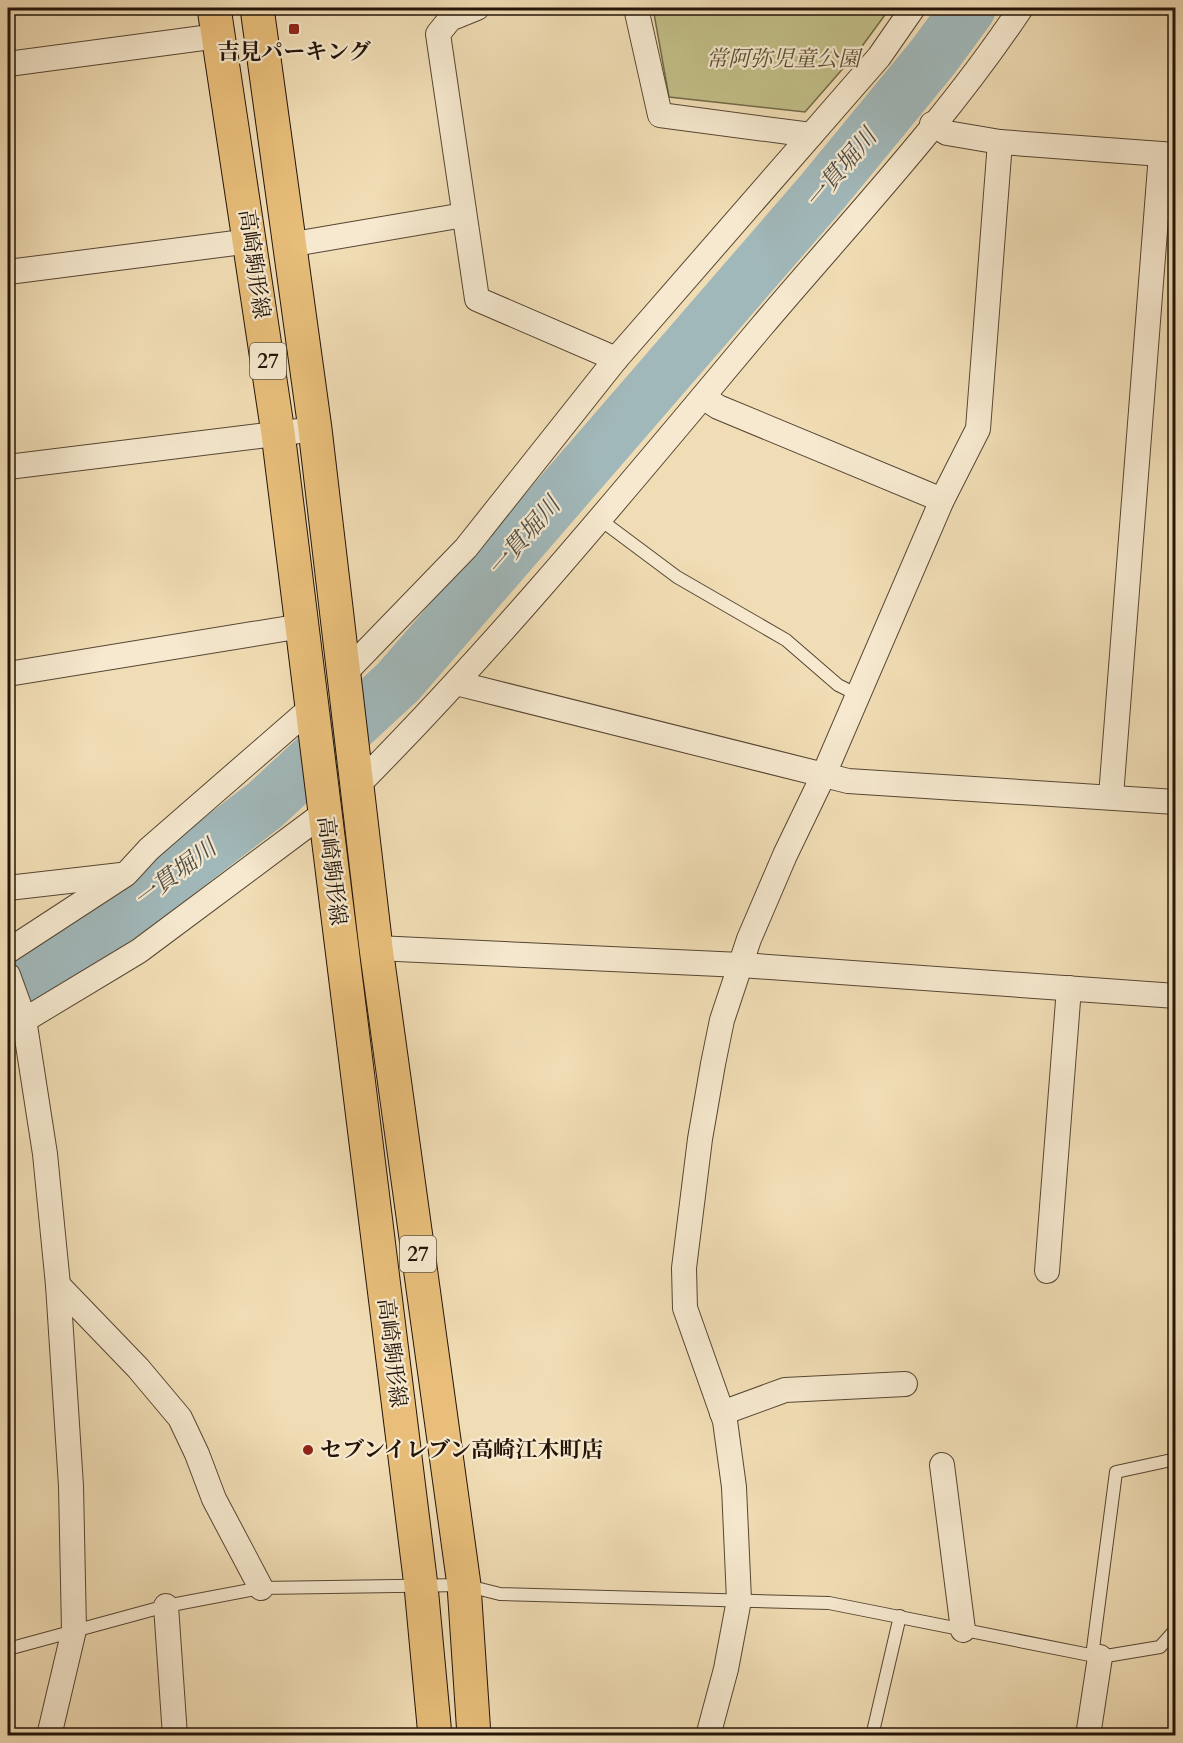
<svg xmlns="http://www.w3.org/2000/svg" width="1183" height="1743" font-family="Cardo,'Noto Serif JP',serif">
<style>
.green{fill:#c2bf88;stroke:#726a48;stroke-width:1.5}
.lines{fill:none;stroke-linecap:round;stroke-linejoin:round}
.river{stroke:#a1b8ba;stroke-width:54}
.service-casing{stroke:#564633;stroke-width:14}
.minor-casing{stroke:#564633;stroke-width:26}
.primary-casing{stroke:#231408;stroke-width:35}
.service{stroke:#f6e9cf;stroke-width:12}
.minor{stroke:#f6e9cf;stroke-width:24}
.primary{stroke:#e8be7a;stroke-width:33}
.poi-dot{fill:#8f2418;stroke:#f6e9cf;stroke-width:2}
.labels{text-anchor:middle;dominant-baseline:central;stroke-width:4.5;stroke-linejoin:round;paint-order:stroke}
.shield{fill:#f6e9cf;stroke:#625444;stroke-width:1.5}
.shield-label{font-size:21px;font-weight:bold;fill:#231408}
.poi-label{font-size:22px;font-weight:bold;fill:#231408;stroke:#f6e9cf}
.park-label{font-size:22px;font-style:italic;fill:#5b5035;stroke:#f6e9cf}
.street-label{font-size:22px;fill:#231408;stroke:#f6e9cf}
.water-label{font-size:24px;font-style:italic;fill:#4f4d46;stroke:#f6e9cf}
</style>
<rect width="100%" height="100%" fill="#f1ddb5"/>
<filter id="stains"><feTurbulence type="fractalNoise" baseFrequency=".00333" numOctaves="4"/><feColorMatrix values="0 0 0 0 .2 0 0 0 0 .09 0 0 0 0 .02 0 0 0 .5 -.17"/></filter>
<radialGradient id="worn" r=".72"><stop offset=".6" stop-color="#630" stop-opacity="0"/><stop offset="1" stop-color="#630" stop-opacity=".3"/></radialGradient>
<!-- green -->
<polygon class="green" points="653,8 890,8 860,49 805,112 669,97"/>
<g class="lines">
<!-- river -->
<polyline class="river" points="8,994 139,902 265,805 398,682 823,191 933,57 969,8"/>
<!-- service casing -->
<g class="service-casing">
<g id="service">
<polyline points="598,518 677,577 786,640 838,685 858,695"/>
<polyline points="8,1649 166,1606 261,1588 464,1585 500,1594 829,1603 1100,1657 1160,1647 1176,1629"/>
<polyline points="1092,1656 1116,1472 1176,1459"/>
<polyline points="872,1736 900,1616"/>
</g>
</g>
<!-- minor casing -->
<g class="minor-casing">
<g id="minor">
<polyline points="477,8 450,19 438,34 477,299 616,359"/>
<polyline points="636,8 660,115 811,135"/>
<polyline points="8,64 218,36"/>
<polyline points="932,124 947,133 1000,142 1175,155"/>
<polyline points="288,245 464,215"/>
<polyline points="8,272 251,241"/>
<polyline points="703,397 718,407 942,500"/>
<polyline points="8,467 315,429"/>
<polyline points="8,674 302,626"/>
<polyline points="342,676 466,548 616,359 879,57 913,8"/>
<polyline points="456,683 848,781 1176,802"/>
<path d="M359,784C502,640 632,481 762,326C850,222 946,121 1021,8"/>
<polyline points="1111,796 1161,154"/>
<polyline points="8,888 121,875"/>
<polyline points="376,948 741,965 1176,996"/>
<polyline points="8,951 126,874 149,849 311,708"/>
<polyline points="8,975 24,1019 45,1154 58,1285 71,1486 74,1630 49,1736"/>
<polyline points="8,1030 139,951 324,813"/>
<polyline points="1047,1271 1069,988"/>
<polyline points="58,1285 138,1368 180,1418 197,1454 214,1499 261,1588"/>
<polyline points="722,1413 785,1390 905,1384"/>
<polyline points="942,1465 963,1630"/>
<polyline points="166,1606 175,1736"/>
<polyline points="708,1736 726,1669 739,1600 734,1487 725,1421 685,1308 684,1268 700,1139 713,1064 722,1020 749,939 785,855 824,774 942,500 978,429 1000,142"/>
<polyline points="1088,1736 1100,1657"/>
</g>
</g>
<!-- primary casing -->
<g class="primary-casing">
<g id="primary">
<polyline points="214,8 278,433 421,1586 435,1736"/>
<polyline points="257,8 315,429 376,948 464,1585 474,1736"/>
</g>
</g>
<!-- service -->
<use href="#service" class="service"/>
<!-- minor -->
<use href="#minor" class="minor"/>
<!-- primary -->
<use href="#primary" class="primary"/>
</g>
<!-- markers -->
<g class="poi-dot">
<rect x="288" y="23" width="12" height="12" rx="3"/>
<circle cx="308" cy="1450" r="6"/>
</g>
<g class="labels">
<!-- shield labels -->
<g class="shield">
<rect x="250" y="343" width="36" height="36" rx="4.5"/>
<rect x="400" y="1236" width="36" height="36" rx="4.5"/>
</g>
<g class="shield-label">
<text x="268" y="361">27</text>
<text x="418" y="1254">27</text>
</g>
<!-- poi labels -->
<g class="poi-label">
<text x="294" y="52">吉見パーキング</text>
<text x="320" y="1450" text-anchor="start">セブンイレブン高崎江木町店</text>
</g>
<!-- park labels -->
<g class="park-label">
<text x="783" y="59">常阿弥児童公園</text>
</g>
<!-- street labels -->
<g class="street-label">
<text transform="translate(254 264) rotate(82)">高崎駒形線</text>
<text transform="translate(332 871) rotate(83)">高崎駒形線</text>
<text transform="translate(392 1353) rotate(83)">高崎駒形線</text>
</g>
<!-- water labels -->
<g class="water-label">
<text transform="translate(841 169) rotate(-50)">一貫堀川</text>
<text transform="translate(524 537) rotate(-49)">一貫堀川</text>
<text transform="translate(175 874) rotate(-37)">一貫堀川</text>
</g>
</g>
<!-- margin -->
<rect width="1183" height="1743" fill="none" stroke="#f1ddb5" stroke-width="30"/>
<rect x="9" y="9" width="1165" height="1725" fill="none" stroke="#231408" stroke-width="3"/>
<rect x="15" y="15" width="1153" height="1713" fill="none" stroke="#231408" stroke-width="1.5"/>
<rect width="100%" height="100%" filter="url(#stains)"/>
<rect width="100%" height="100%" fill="url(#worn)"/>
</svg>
